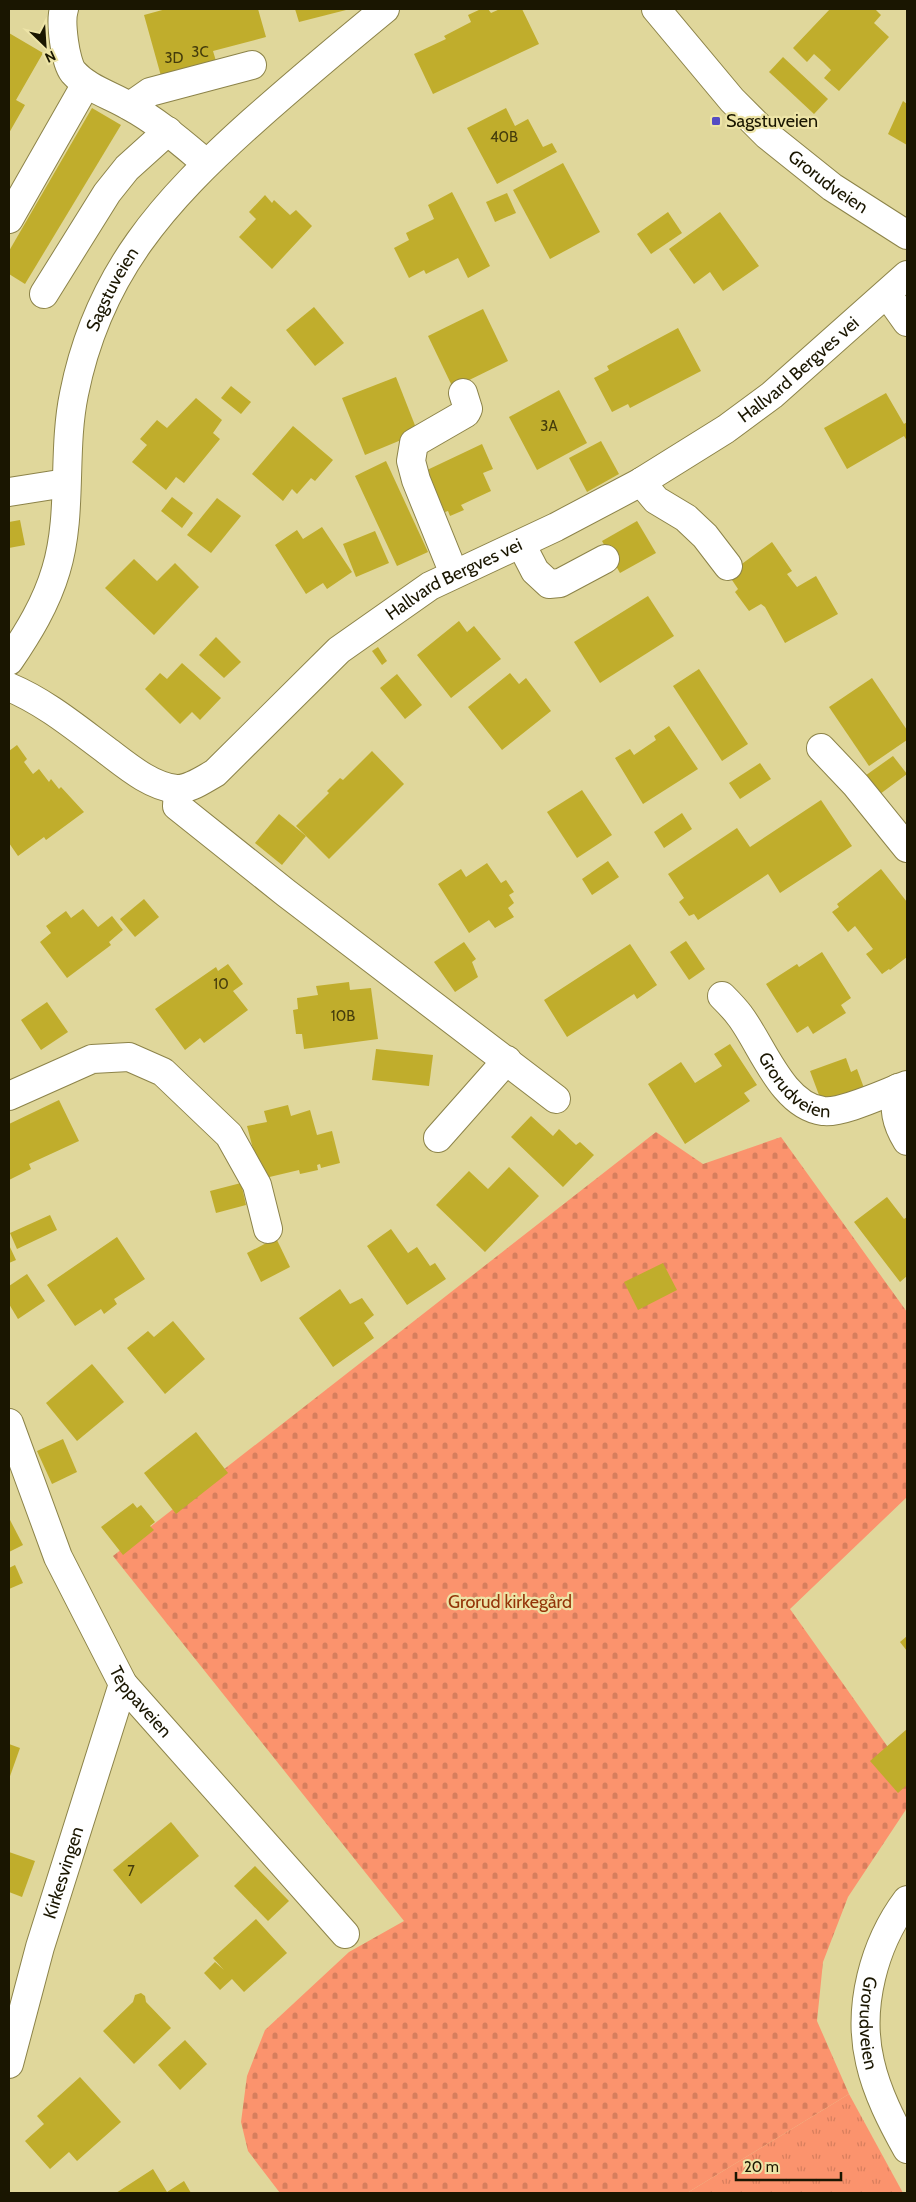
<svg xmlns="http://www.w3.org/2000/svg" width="916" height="2202" font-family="Cabin,sans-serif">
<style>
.cemetery{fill:url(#cemetery-stones)}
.park{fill:url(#park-tufts)}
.building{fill:#c0ad2c}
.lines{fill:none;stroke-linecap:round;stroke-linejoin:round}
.minor-casing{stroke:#8c8349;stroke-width:30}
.minor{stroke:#fff;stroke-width:28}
.poi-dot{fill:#544bc3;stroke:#ede4a7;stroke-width:2}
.labels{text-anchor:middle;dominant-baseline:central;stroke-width:4.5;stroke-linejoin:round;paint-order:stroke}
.number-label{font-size:15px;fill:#443c0c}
.poi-label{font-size:18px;fill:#1a1601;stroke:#ede4a7;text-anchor:start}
.street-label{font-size:18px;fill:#1a1601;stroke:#ede4a7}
.park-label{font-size:18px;fill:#933408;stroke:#ede4a7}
</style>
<defs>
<pattern id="cemetery-stones" width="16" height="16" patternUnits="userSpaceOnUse" patternTransform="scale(1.25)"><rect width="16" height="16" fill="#fb936d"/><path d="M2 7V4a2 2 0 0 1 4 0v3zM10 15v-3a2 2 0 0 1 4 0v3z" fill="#d77e5d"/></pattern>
<pattern id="park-tufts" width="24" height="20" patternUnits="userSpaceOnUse" patternTransform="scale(1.25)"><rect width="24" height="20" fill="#fb936d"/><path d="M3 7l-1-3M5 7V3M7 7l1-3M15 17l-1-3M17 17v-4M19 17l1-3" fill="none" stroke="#d77e5d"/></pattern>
</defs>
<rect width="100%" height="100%" fill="#e0d79b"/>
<!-- cemetery -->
<polygon class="cemetery" points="656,1132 703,1164 781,1137 907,1312 907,1497 790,1609 907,1774 907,1808 848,1897 823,1962 817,2021 849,2094 687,2193 280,2193 248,2151 241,2122 247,2076 265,2030 349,1952 404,1921 113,1556"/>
<!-- park -->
<polygon class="park" points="849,2094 903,2193 687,2193"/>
<!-- building -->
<g class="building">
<polygon points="166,9 258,9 266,37 213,51 216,61 161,76 144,15"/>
<polygon points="295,9 350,9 299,22"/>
<polygon points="481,9 488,9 491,13 500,9 522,9 539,44 433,94 414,54 446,39 444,36 471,22 468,15"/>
<polygon points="830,9 875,9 881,15 874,23 889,37 839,91 824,78 831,70 823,62 814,54 807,62 793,48"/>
<polygon points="9,33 43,53 16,100 25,105 9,133"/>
<polygon points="783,57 828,99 814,114 769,72"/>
<polygon points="903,101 907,104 907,145 888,134"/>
<polygon points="92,108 121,125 25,284 9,274 9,251"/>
<polygon points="506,108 515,126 528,119 543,147 552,143 557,152 497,184 467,128"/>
<polygon points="563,163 600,232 550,259 513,190"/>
<polygon points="452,192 490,266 468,278 458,258 426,274 424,270 409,278 394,248 409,240 406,233 434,219 428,205"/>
<polygon points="507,193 516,213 495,222 486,202"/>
<polygon points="265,195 272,203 274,200 290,215 296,210 312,226 272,269 239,237 256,219 249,212"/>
<polygon points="668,212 682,233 651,254 637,234"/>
<polygon points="720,212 759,266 723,291 710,272 694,284 669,249"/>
<polygon points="314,307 344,343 315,366 286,330"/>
<polygon points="483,309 508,361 453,388 428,336"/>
<polygon points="678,328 701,371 630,408 628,404 612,412 594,378 609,370 607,366"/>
<polygon points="396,377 418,433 365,455 342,398"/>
<polygon points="231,386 251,402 241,414 221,398"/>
<polygon points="559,390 587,443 537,470 509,417"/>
<polygon points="886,393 904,424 907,422 907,441 904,436 847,469 824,428"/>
<polygon points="196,398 222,420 213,433 220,439 184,483 176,477 166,490 132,462 147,445 140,439 157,420 167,428"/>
<polygon points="293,426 333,460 315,481 311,478 297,494 292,489 283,501 252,474"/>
<polygon points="601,441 619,474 587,492 569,458"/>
<polygon points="482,444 493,469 483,473 491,491 461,505 464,510 450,516 448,511 445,512 425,471"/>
<polygon points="386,461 428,552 397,566 355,476"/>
<polygon points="172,497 193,513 182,528 161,511"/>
<polygon points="217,498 241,516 211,553 187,535"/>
<polygon points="20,520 25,545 9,548 9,522"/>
<polygon points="637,521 656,553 620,573 602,541"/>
<polygon points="322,527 352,572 327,589 323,583 306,594 275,545 297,530 303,539"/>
<polygon points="375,531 389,563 356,577 343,544"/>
<polygon points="772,542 792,571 787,574 797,587 816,576 838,614 785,643 765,607 761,604 749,611 735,592 738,589 728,574"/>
<polygon points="134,559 157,581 175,563 199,587 154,635 105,588"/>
<polygon points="648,596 674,636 600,683 574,642"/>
<polygon points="459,621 467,632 474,626 501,659 451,698 417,655"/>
<polygon points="216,637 241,662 224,678 199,655"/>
<polygon points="378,647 387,661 382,665 372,651"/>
<polygon points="182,663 221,698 200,720 192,712 180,724 145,689 160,673 167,679"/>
<polygon points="699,669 748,744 722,761 673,686"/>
<polygon points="510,673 519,684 526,678 551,711 502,750 468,707"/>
<polygon points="397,674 422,705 405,719 380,688"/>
<polygon points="872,678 907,730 907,740 869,766 829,707"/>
<polygon points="669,726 698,769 643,804 615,758 630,749 634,755 656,740 654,736"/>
<polygon points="17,745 27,759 24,762 33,774 39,769 49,782 51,779 59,789 61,787 84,812 46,840 44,837 18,856 9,843 9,751"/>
<polygon points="372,751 404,784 329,859 296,826 329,793 327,791 340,778 343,780"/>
<polygon points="893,756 907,774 876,797 862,778"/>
<polygon points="760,763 771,779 740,799 729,783"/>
<polygon points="582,790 612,835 577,858 547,812"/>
<polygon points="821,800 852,846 780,893 768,874 698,920 694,914 689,916 679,902 684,898 668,874 737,828 750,847"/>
<polygon points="682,813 692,829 664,848 654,832"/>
<polygon points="279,814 306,836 282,865 255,843"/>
<polygon points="608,861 619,877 592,895 582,879"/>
<polygon points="487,863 501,883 506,880 514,892 509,895 514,903 508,908 514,917 495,928 489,920 469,933 438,884 461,869 466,877"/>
<polygon points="881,869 907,902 907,957 890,970 889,969 882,974 866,954 873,949 862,935 855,926 848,932 832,912 839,907 837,904"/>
<polygon points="144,899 159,917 135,937 120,919"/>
<polygon points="83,909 98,927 112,916 123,930 109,942 111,945 67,978 40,942 51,933 46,926 66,911 71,918"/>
<polygon points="686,941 705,969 689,980 670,952"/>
<polygon points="464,942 476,959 472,962 478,977 455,992 434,962"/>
<polygon points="630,944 657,985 637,999 634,994 567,1037 544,1000"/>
<polygon points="822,952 851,998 841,1005 846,1013 813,1034 808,1026 797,1033 766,984 797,964 799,967"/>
<polygon points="228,964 243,984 233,991 248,1010 204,1043 200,1038 185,1050 155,1009 216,967 218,971"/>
<polygon points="349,982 350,990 371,988 378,1039 304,1049 302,1034 296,1034 293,1010 298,1009 297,998 318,995 316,986"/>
<polygon points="47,1002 68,1032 41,1050 21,1020"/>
<polygon points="730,1044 757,1085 744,1093 750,1101 685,1144 648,1084 681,1062 695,1083 722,1066 714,1054"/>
<polygon points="376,1049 433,1055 429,1086 372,1080"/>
<polygon points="846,1058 851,1072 857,1069 864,1088 822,1103 810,1071"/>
<polygon points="59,1100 79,1141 29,1164 31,1169 9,1180 9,1124"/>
<polygon points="288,1105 291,1116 310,1110 317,1135 332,1131 340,1163 321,1168 320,1164 317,1165 318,1170 300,1174 299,1170 261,1179 247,1126 267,1122 264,1111"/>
<polygon points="531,1116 553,1136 559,1129 576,1145 580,1142 594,1155 563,1187 511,1137"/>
<polygon points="509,1167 539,1196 485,1252 436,1205 469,1171 488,1189"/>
<polygon points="241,1183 246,1205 216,1213 210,1191"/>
<polygon points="887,1197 904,1219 907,1217 907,1276 900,1282 854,1222"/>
<polygon points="50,1215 57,1230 17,1249 10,1233"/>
<polygon points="391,1229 408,1253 417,1247 430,1266 435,1263 446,1279 407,1305 367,1246"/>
<polygon points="117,1237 145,1279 114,1299 117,1304 104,1314 101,1309 75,1326 47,1285"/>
<polygon points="276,1238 290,1267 261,1282 247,1253"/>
<polygon points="9,1245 16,1260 9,1263"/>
<polygon points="663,1263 677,1290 638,1310 624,1282"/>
<polygon points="27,1274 45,1301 18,1319 9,1304 9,1286"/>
<polygon points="340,1289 350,1304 362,1298 374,1315 364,1323 374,1338 333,1367 299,1318"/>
<polygon points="173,1321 205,1359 165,1394 127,1348 148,1331 154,1337"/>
<polygon points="92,1364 124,1402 77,1441 46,1403"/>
<polygon points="196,1432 228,1473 176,1514 144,1473"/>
<polygon points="63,1439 77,1472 52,1484 37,1451"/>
<polygon points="133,1503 137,1508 141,1505 155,1522 150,1526 154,1530 123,1555 101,1527"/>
<polygon points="9,1518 23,1545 9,1552"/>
<polygon points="15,1565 23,1583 9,1589 9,1568"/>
<polygon points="907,1636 907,1651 900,1642"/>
<polygon points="907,1729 907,1785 898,1793 870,1761"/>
<polygon points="9,1744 20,1748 9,1779"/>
<polygon points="171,1822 199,1856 141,1904 113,1870"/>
<polygon points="9,1852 35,1861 22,1897 9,1892"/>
<polygon points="255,1866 289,1901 268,1921 234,1886"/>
<polygon points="256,1919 287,1953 244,1992 232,1979 220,1990 204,1973 215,1962 224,1970 213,1958"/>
<polygon points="141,1993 145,1996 146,2002 171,2028 134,2064 103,2031 133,2002 135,1995"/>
<polygon points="185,2040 207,2064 180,2090 158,2065"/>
<polygon points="80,2077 121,2122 77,2161 69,2152 50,2169 25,2141 44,2124 37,2116"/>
<polygon points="153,2169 167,2192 184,2181 191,2193 116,2193"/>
</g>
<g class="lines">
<!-- minor casing -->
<g class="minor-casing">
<g id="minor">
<path d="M64,9C60,21 65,62 73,72C88,89 111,95 129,106C157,121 182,143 206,163"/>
<path id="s1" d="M656,9L732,100L767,135L832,187L907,235"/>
<polyline points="130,106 150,92 252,65"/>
<polyline points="9,219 86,84"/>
<polyline points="44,294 107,193 127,168 168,131"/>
<polyline points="887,294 907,322"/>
<polyline points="641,482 656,500 686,518 705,536 728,566"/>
<polyline points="9,492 66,483"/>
<polyline points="521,544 535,571 549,584 560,583 605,559"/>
<polyline points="454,574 416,480 411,461 414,443 466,413 468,409 463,393"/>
<path id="s2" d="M9,661C28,633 46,604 56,570C73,514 62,452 74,394C98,273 164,201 252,122C296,83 340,46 385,9"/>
<path id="s3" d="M9,687C45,702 75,727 106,750C126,765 150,786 176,789C189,790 204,779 215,773L339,650L430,586L556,527L641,482L726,429L772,395L907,275"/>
<polyline points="821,748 856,785 907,848"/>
<polyline points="178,789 177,806 286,893 556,1099"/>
<path id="s4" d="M722,996C728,1002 735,1009 740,1016C762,1045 782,1106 823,1111C842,1114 887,1092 907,1085"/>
<path d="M898,1088C893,1109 896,1123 907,1141"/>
<polyline points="9,1096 92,1059 129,1057 163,1072 229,1135 257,1185 268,1229"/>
<polyline points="438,1138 507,1060"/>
<path id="s5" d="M9,1423L58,1557L123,1684L345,1934"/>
<path id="s6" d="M907,1900C874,1944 857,2007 870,2062C877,2093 892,2122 907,2149"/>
<path id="s7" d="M9,2064L40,1947L123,1684"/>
</g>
</g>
<!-- minor -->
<use href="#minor" class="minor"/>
</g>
<!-- markers -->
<rect class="poi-dot" x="711" y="116" width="10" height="10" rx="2.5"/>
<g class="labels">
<!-- number labels -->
<g class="number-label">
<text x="200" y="52">3C</text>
<text x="174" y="58">3D</text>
<text x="504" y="137">40B</text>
<text x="549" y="426">3A</text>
<text x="221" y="984">10</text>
<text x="343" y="1016">10B</text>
<text x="131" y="1871">7</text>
</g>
<!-- poi labels -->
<g class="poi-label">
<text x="726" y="121">Sagstuveien</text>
</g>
<!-- street labels -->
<g class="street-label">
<text stroke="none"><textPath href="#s1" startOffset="245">Grorudveien</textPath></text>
<text stroke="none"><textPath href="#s2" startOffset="392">Sagstuveien</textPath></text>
<text stroke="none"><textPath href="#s3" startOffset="955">Hallvard Bergves vei</textPath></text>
<text stroke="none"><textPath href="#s3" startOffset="550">Hallvard Bergves vei</textPath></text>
<text stroke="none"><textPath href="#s4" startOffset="118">Grorudveien</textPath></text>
<text stroke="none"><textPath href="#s5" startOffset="310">Teppaveien</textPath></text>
<text stroke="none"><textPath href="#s7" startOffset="199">Kirkesvingen</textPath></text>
<text stroke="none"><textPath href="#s6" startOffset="132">Grorudveien</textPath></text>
</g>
<!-- park labels -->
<g class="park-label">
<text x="510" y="1602">Grorud kirkegård</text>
</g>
</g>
<!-- border -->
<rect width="916" height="2202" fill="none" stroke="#1a1601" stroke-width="20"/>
<!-- north arrow -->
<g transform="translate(45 45) rotate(155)" stroke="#ede4a7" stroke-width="4" paint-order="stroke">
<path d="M0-4L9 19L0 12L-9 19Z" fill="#1a1601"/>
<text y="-8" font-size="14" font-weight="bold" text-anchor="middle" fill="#1a1601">N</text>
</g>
<!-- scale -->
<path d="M736 2172v8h105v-8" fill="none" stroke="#1a1601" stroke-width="2.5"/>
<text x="744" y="2172" font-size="15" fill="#1a1601" stroke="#ede4a7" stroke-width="4" paint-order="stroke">20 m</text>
</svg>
